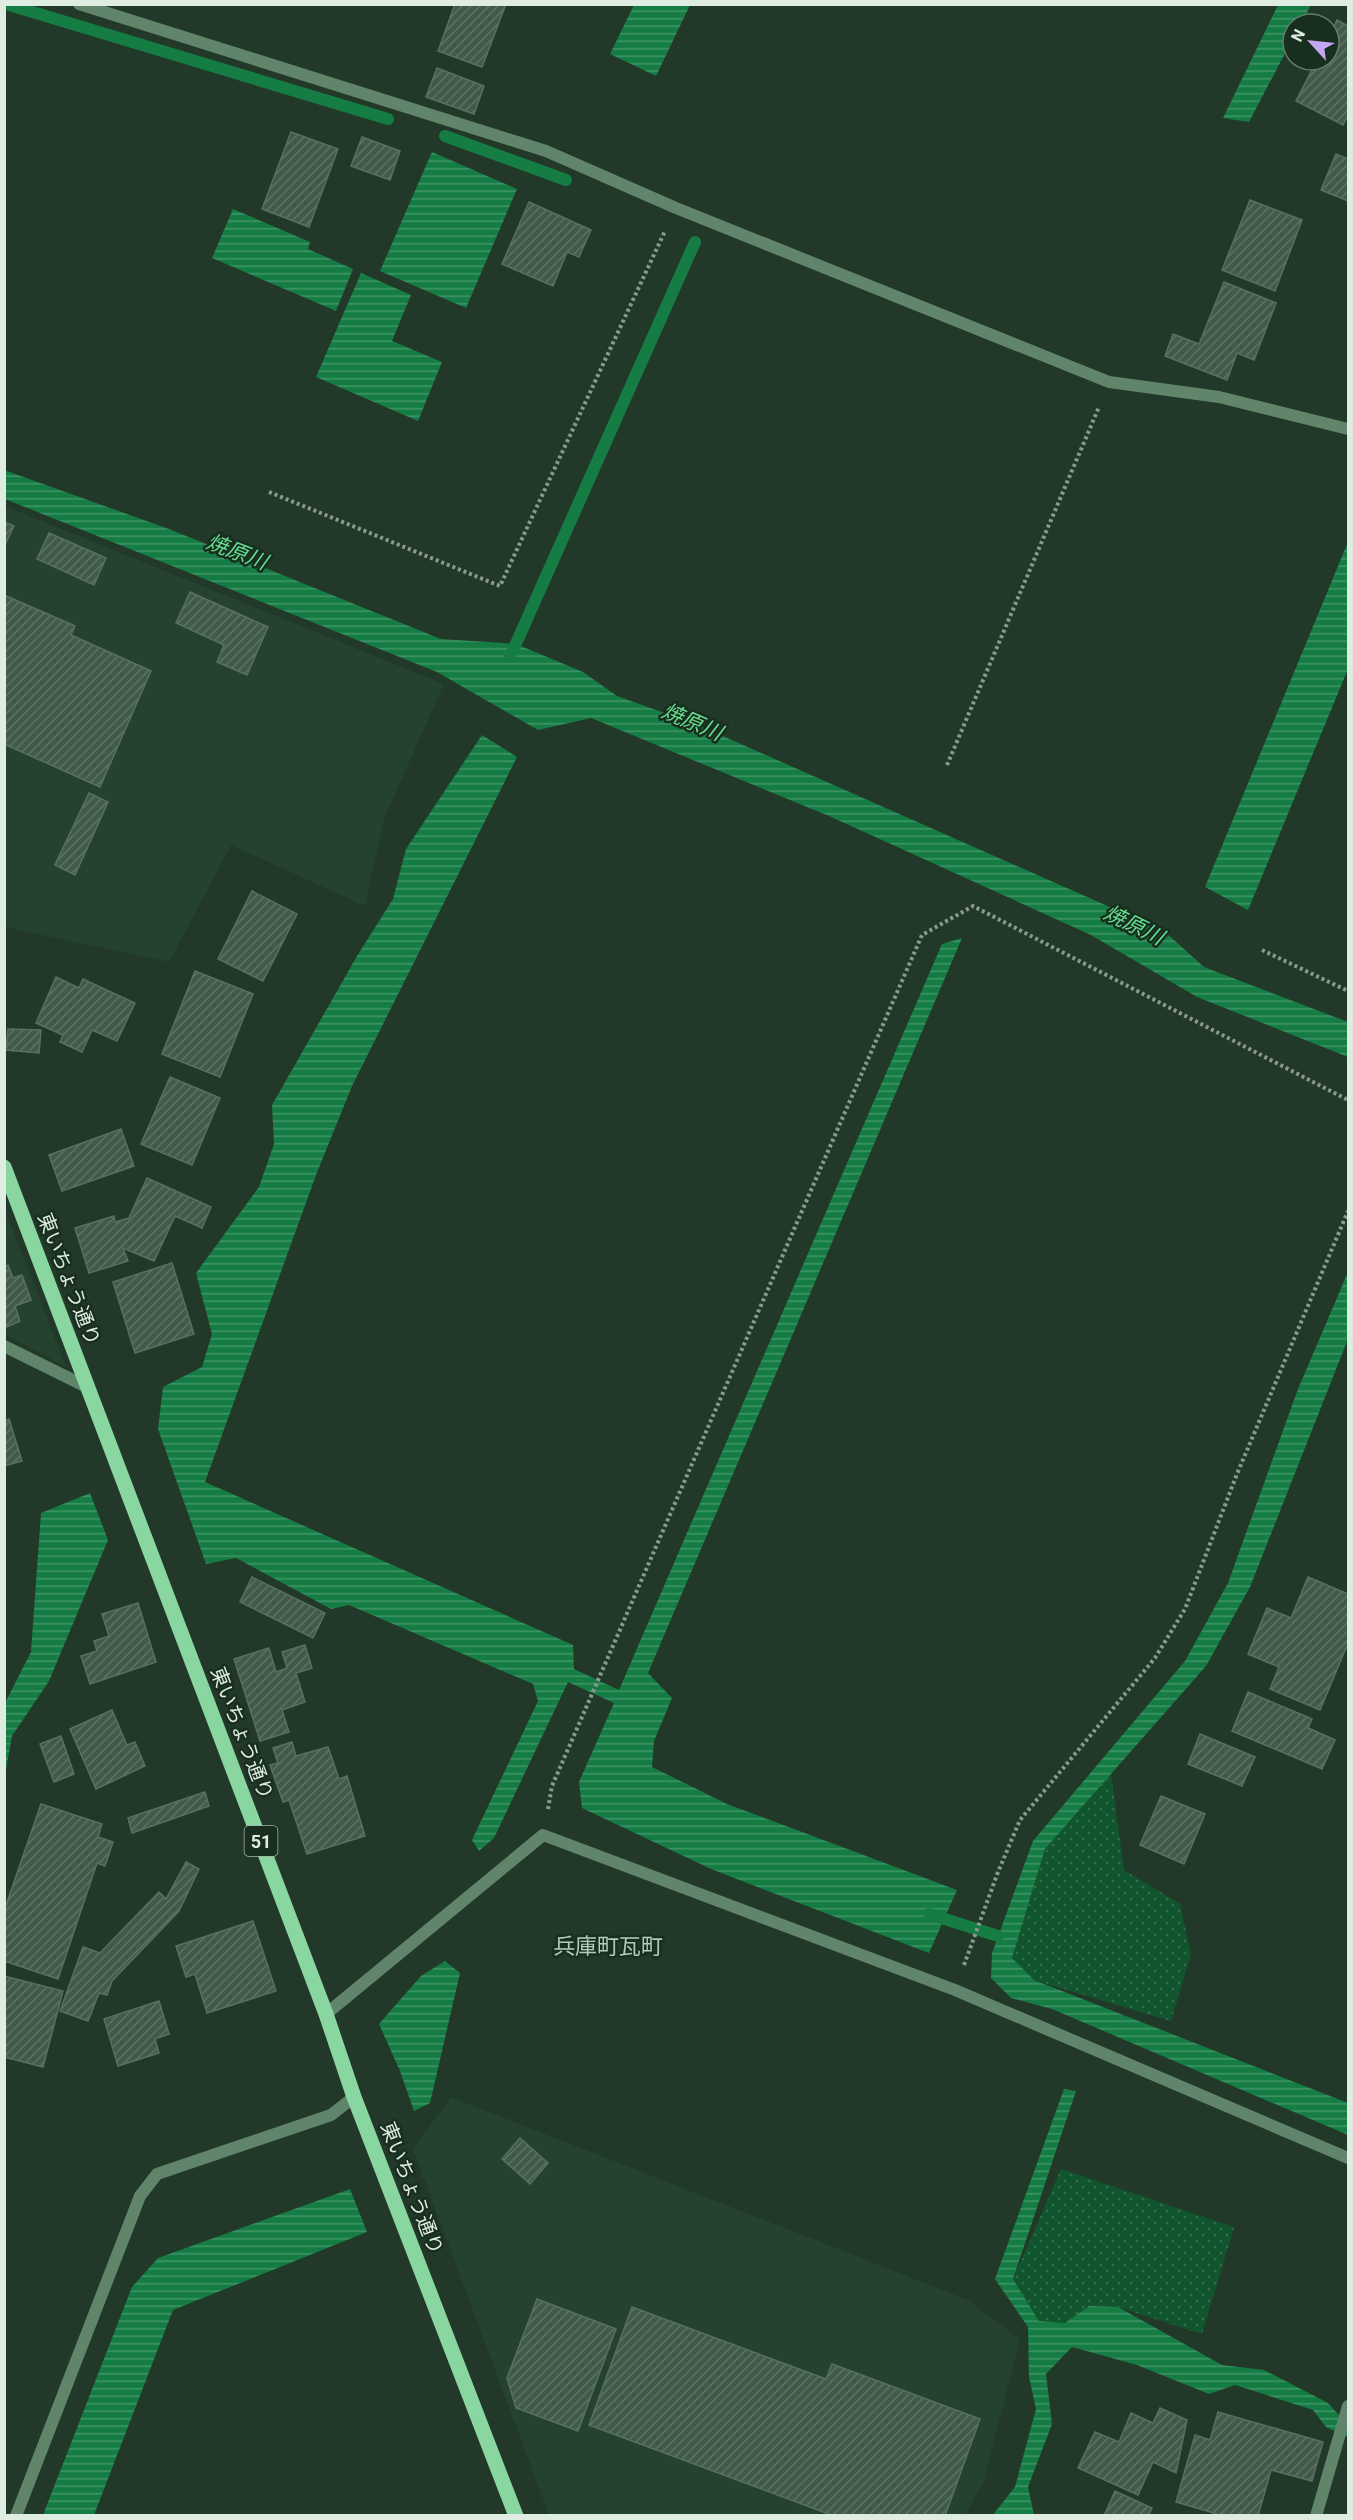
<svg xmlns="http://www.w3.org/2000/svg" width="1353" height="2520" font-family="Roboto,'Noto Sans JP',sans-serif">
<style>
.built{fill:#24422d}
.grass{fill:url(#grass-dots)}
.water{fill:url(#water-rules)}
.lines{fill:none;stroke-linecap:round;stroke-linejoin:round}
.stream{stroke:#157c44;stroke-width:12}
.building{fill:url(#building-hatch);stroke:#58715f;stroke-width:1.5}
.path{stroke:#899b8e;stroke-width:4;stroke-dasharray:3 3;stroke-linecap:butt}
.street{stroke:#61856b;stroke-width:12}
.primary{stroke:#8ad6a1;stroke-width:15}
.labels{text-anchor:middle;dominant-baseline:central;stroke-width:5;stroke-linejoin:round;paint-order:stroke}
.shield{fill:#182f1f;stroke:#a3b3a8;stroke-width:1.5}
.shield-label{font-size:18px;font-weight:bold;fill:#deece2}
.street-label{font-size:20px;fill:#deece2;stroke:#182f1f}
.water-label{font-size:21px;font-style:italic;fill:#66df92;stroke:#182f1f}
.quarter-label{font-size:22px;fill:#b1cdb8;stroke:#182f1f}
</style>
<defs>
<pattern id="grass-dots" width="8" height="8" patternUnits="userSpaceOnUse" patternTransform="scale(1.5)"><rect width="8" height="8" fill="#11552e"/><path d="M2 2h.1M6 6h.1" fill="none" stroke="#336e4c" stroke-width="1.8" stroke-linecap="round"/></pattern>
<pattern id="water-rules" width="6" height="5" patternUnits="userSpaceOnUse" patternTransform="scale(1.5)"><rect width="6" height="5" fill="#157c44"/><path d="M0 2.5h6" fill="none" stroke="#429568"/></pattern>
<pattern id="building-hatch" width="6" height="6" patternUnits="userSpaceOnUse" patternTransform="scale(1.5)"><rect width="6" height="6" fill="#425a49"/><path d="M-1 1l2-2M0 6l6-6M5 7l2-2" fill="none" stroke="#5d7263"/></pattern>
</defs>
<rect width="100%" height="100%" fill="#223929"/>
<!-- built -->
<g class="built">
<polygon points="5,506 444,684 384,819 365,906 231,845 169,962 5,927"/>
<polygon points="5,1210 66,1367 5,1334"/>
<polygon points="451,2097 968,2300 1020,2339 984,2481 965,2515 549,2515 413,2149"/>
</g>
<!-- grass -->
<g class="grass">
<polygon points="1111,1774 1124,1870 1180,1904 1191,1954 1171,2021 1034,1980 1012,1959 1045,1849"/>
<polygon points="1061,2169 1234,2227 1202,2334 1118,2307 1089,2306 1065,2323 1040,2322 1013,2279"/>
</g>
<!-- water -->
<g class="water">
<polygon points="634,5 690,5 656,76 610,54"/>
<polygon points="1278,5 1311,5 1301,24 1293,24 1293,38 1249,122 1223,118"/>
<polygon points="432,152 517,189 466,308 380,271"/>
<polygon points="233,209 310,242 308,249 353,269 336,311 212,258"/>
<polygon points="361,273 411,295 392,341 442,362 418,421 316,377"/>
<polygon points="4,470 169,529 441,639 516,644 583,672 617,696 698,725 1164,931 1204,967 1348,1022 1348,1057 1197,997 1091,935 829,816 591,718 538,730 437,672 5,499"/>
<polygon points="1348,542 1348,669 1248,910 1205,887"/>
<polygon points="482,735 517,757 352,1086 316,1175 205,1482 573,1645 574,1669 619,1690 942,944 962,938 648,1673 672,1698 654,1741 652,1767 727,1804 957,1890 929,1953 711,1869 582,1808 579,1782 614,1703 568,1682 494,1838 479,1851 472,1840 538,1701 533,1684 349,1605 331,1609 236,1558 206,1564 158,1429 163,1387 202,1367 212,1334 196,1273 259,1187 274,1144 272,1105 357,956 393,899 406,849"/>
<polygon points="1348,1272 1348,1339 1250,1587 1206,1666 1045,1849 1012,1958 1034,1980 1348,2103 1348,2135 1052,2009 1011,1998 991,1978 992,1953 1033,1841 1185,1661 1228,1583 1298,1389"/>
<polygon points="90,1493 108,1540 49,1681 12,1736 5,1775 5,1703 31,1652 41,1513"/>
<polygon points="445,1961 460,1973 430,2103 414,2111 400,2071 379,2024 421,1976"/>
<polygon points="1064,2089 1076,2091 1013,2279 1039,2321 1065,2323 1089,2306 1118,2307 1222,2365 1264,2370 1328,2403 1348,2425 1348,2437 1326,2427 1313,2410 1235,2385 1209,2394 1137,2365 1072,2347 1046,2374 1052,2424 1028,2487 1034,2515 992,2516 1015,2487 1036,2409 1029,2377 1028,2327 995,2279"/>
<polygon points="350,2189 367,2232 173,2310 94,2515 43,2515 132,2287 158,2258"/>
</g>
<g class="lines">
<!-- stream -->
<g class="stream">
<polyline points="6,4 388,119"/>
<polyline points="445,136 566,180"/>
<polyline points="510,657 695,242"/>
<polyline points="929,1914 998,1936"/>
</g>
</g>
<!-- building -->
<g class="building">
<polygon points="455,4 506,4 482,67 438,51"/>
<polygon points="1337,20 1348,26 1348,115 1343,125 1296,101 1317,60 1329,60 1329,37"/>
<polygon points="437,68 484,86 474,114 426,97"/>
<polygon points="291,132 338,149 309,227 262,209"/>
<polygon points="362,137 400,151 390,180 351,166"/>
<polygon points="1336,154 1348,159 1348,201 1321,190"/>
<polygon points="1250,200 1302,220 1275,291 1222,270"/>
<polygon points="529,202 591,230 579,257 567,252 553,286 502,264"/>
<polygon points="1224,282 1276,303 1254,360 1237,353 1227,380 1165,356 1173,334 1199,344"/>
<polygon points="4,522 14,526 4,547"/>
<polygon points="49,533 106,558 94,585 37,559"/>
<polygon points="190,592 268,627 247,675 217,662 224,645 176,623"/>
<polygon points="4,595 75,626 71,635 151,671 100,787 4,744"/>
<polygon points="89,793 108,802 75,875 55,865"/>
<polygon points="252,891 297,914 263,981 218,959"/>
<polygon points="195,971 253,994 220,1077 162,1054"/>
<polygon points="56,977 79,988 83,979 135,1003 117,1041 92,1030 82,1052 60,1042 63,1035 36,1023"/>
<polygon points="8,1029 41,1030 39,1053 6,1050"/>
<polygon points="170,1077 220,1098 192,1165 141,1144"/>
<polygon points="121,1129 134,1166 62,1191 49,1155"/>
<polygon points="147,1178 211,1207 202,1228 175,1216 154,1261 123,1248 128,1261 89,1273 75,1228 114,1216 115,1222 129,1218"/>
<polygon points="172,1263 194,1334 135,1353 113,1282"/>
<polygon points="8,1265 13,1278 22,1275 31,1300 15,1306 20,1321 7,1327 4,1325 4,1267"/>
<polygon points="9,1419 22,1461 4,1466 4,1421"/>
<polygon points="252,1577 325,1613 313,1638 240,1602"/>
<polygon points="1308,1577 1348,1594 1348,1649 1346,1648 1320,1710 1270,1689 1279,1667 1248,1654 1267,1608 1291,1618"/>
<polygon points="138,1603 156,1662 90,1684 81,1656 97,1651 94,1641 109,1636 102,1614"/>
<polygon points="305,1645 312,1668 296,1673 305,1702 282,1710 289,1732 260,1741 234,1659 269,1648 276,1672 287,1668 282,1652"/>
<polygon points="1248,1692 1312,1719 1308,1728 1335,1740 1322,1769 1232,1731"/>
<polygon points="112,1710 127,1745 135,1742 145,1766 96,1789 70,1729"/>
<polygon points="1200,1734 1255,1757 1242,1786 1188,1764"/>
<polygon points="61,1736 74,1774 54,1782 40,1744"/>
<polygon points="292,1742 296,1756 328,1747 339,1779 347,1776 365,1836 307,1854 289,1800 283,1802 270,1765 278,1763 273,1748"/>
<polygon points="205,1792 209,1806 132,1833 128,1818"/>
<polygon points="1161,1796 1205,1814 1184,1864 1140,1845"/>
<polygon points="41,1804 102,1824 98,1837 113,1842 105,1866 97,1863 58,1979 4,1961 4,1911"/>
<polygon points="186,1862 199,1869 179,1911 112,1981 107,1995 99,1993 88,2021 60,2011 83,1947 100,1953 159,1892 166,1899"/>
<polygon points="253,1921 276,1991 207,2013 195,1974 186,1977 176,1946"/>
<polygon points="4,1976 63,1991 43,2067 4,2057"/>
<polygon points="159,2001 169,2034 155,2039 159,2053 118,2066 104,2019"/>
<polygon points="520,2138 548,2163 530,2184 502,2159"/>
<polygon points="537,2299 616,2329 578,2431 516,2408 507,2378"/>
<polygon points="632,2307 826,2379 832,2364 980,2419 945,2516 834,2516 589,2425"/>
<polygon points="1160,2408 1187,2420 1176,2473 1153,2462 1138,2495 1078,2468 1095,2432 1119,2442 1131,2413 1153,2423"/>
<polygon points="1218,2412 1323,2442 1312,2481 1271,2470 1258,2516 1224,2516 1176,2502 1195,2435 1210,2440"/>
<polygon points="1115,2491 1152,2508 1148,2516 1104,2516"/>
</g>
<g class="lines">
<!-- path -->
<g class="path">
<polyline points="269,492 500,586 665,231"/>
<polyline points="947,765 1099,407"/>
<polyline points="1262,950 1348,991"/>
<polyline points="548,1809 552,1786 922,935 973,906 1348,1100"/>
<polyline points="964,1965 998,1872 1020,1820 1155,1658 1185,1609 1237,1474 1348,1211"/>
</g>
<!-- street -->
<g class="street">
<polyline points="79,4 546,151 676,208 1109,382 1219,397 1348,429"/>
<polyline points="4,1346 87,1387"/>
<polyline points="326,2014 543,1835 955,1990 1348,2158"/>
<polyline points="16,2516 140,2196 157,2174 331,2115 354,2097"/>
<polyline points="1316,2516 1348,2406"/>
</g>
<!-- primary -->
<polyline class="primary" points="4,1167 326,2014 354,2097 516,2516"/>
</g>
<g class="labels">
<!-- shield labels -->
<rect class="shield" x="244.5" y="1826" width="33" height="30" rx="4.5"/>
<g class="shield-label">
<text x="261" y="1841">51</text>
</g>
<!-- street labels -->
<g class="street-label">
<text transform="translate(69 1279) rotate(69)">東いちょう通り</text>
<text transform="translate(242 1733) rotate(69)">東いちょう通り</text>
<text transform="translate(412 2188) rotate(69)">東いちょう通り</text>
</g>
<!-- water labels -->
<g class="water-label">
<text transform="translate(237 552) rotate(21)">焼原川</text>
<text transform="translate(692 722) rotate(23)">焼原川</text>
<text transform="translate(1134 925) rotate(26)">焼原川</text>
</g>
<!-- quarter labels -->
<g class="quarter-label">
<text x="608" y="1946">兵庫町瓦町</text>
</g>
</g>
<!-- border -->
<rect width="1353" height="2520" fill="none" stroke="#deece2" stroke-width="12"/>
<!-- north arrow -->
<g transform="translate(1311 42) rotate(297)"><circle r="28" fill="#182f1f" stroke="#677b6d" stroke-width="1.5"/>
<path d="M0-4.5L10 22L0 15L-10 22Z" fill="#c5a6f0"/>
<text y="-9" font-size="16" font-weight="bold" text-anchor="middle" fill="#deece2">N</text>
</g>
</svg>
